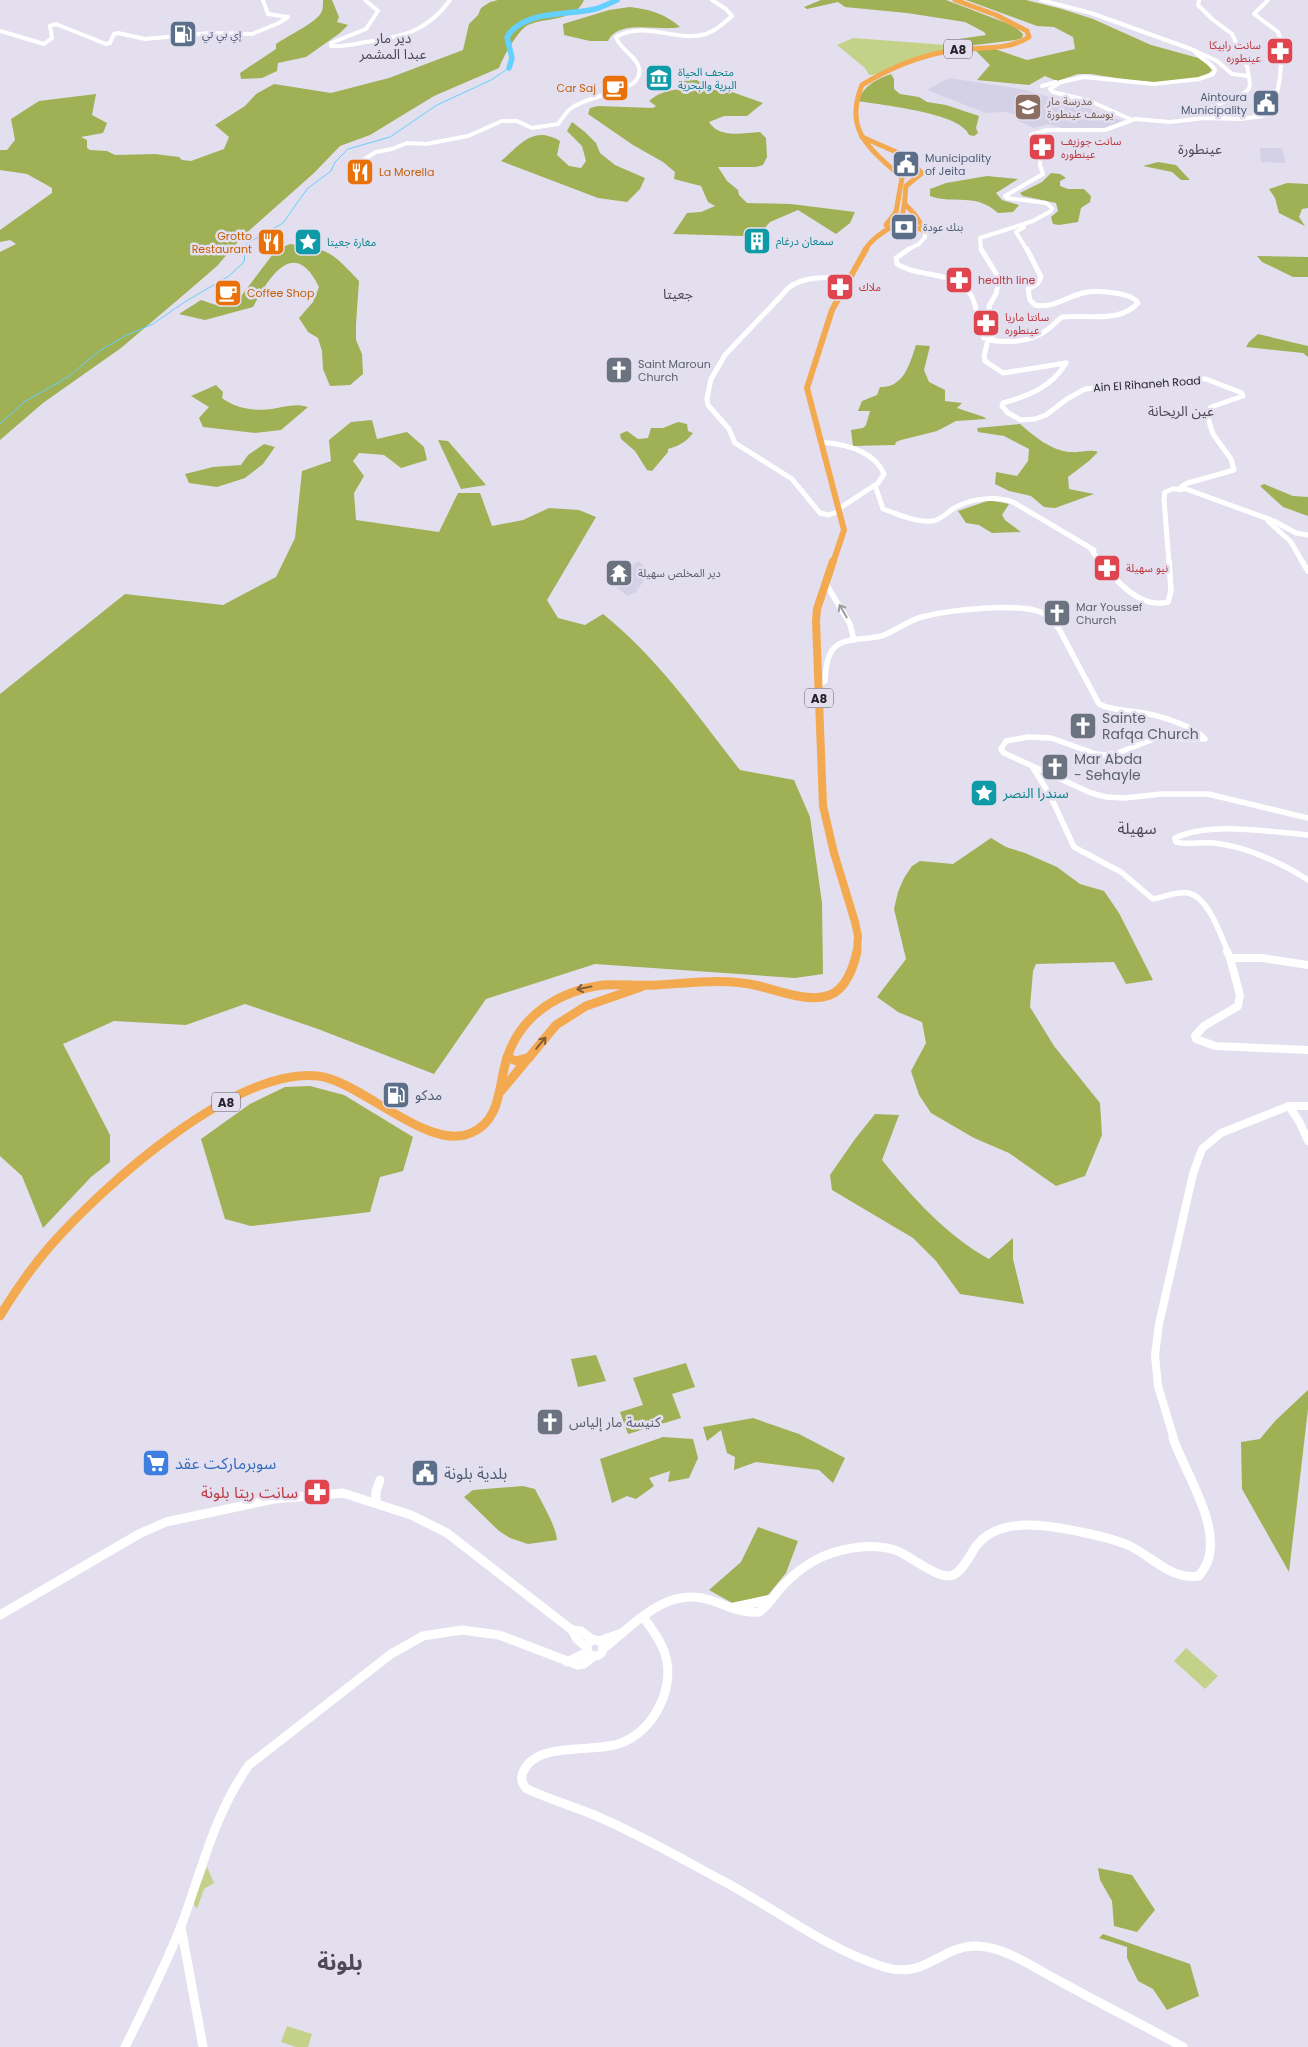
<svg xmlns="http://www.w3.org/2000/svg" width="1308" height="2047" font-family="Poppins,'Noto Sans Arabic',sans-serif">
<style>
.education{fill:#d4d1e7}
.green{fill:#c4d289}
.forest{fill:#9fb055}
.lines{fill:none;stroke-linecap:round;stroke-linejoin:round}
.stream{stroke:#64d0fe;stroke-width:1}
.river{stroke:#64d0fe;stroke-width:5.5}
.secondary-far4{stroke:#fff;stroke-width:4}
.secondary-far3{stroke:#fff;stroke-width:5}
.secondary-far2{stroke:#fff;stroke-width:5.5}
.secondary-far1{stroke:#fff;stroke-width:8}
.secondary{stroke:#fff;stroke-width:9}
.highway-far3{stroke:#f3a94f;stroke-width:5}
.highway-far2{stroke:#f3a94f;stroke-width:6}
.highway-far1{stroke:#f3a94f;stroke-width:8}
.highway{stroke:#f3a94f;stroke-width:9}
.oneway{stroke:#9d9c9f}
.oneway2{stroke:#825f3a}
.labels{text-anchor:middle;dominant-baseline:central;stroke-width:5;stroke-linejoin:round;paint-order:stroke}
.far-service-label{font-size:11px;fill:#4e5e75;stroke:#e3dfef;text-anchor:start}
.far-health-label{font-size:11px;fill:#be3a42;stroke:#e3dfef;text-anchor:start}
.far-culture-label{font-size:11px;fill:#0d838f;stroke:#e3dfef;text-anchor:start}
.far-food-label{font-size:11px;fill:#c56008;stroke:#e3dfef;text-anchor:end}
.far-education-label{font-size:11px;fill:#785e54;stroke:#e3dfef;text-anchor:start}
.far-worship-label{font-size:11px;fill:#5b616d;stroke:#e3dfef;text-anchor:start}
.far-street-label{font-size:11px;fill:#252329;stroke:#e3dfef}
.shield{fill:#e3dfef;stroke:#5e5b64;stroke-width:1}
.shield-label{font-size:12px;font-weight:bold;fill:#252329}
.far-quarter-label{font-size:14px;fill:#4d4956;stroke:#e3dfef}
.worship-label{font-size:14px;fill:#5b616d;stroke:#e3dfef;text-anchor:start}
.culture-label{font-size:14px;fill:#0d838f;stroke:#e3dfef;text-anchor:start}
.service-label{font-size:14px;fill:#4e5e75;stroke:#e3dfef;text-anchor:start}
.quarter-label{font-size:16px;fill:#4d4956;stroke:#e3dfef}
.near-shop-label{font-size:16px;fill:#366cbe;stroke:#e3dfef;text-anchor:start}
.near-service-label{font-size:16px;fill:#4e5e75;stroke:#e3dfef;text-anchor:start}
.near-health-label{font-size:16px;fill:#be3a42;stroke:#e3dfef;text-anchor:end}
.near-district-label{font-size:22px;font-weight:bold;fill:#4d4956;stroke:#e3dfef}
</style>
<rect width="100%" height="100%" fill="#e3dfef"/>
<!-- education -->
<g class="education">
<polygon points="949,78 1021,89 1098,111 1122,121 1107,129 1069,130 1048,124 1034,128 1018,121 1017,115 1005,112 986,113 927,90"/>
<polygon points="1260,148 1282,148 1286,163 1261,162"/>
<polygon points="639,561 649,573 636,592 627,596 614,585 619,582 616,579 628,573 627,571 630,569 628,567"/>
</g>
<!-- green -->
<g class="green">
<polygon points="853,38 960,46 930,54 878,74 869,75 865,68 837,45"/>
<polygon points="1186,1648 1218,1676 1205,1689 1174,1661"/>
<polygon points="207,1867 214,1883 204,1889 197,1909 193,1903"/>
<polygon points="287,2026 312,2034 308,2047 296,2047 281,2042"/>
</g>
<!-- forest -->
<g class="forest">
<path d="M323,0H332L339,17L337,22L348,25L340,33L306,57L278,63L277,71L262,78L241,79L240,73L276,49V44C287,36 318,22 322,11C323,8 323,3 323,0Z"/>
<path d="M498,0H584C575,22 546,17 528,25C518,30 503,57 499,68L434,96L370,135L340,146L314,173L242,237L217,266L187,292L121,348L43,403L0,440V252L16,244L10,240L0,242V230L52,193V188L27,174L0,170V150H7L15,140L11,119L39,101L96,94L92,115L107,123L103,133L81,137L87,140V148L90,150L107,151L115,155L155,154L179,157L182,160L191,161L224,149L229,137L215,125L245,106L256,94L274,84L331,93L389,78L463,50L469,24L478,15L481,8L490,2Z"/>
<polygon points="821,0 946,0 1014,26 1023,34 1022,38 1016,40 967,46 945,41 986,35 984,32 965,22 907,13 845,7 838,2 807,9 804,7"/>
<polygon points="966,0 1026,0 1062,9 1093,19 1151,45 1202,59 1212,70 1207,75 1193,79 1149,83 1091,74 1078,74 1057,81 1045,76 1029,85 977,80 990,65 975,50 995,49 1027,60 1075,49 1073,37 1054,27 1037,26"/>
<path d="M630,7C649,9 666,14 680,27C660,32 619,18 608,41H590L564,35L563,24L609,10Z"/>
<path d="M891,74L894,79V89L900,94L919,97L927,102L946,105L979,116L976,128L978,133L974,136L969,135C962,113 881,105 858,101C863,86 877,79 891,74Z"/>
<path d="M697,80L704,86L732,92L763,103L747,116H724L709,122C720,139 743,133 760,132L766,138L767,157L763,165L756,167H718L727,181L738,190L739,195L747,203L791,204L855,212L850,223L836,234L798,210L770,222L763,230L743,236L673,234L687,213L701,212L715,206L708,202L701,186L674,179L675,172L663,162L633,145L588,114L590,108L598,106L653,108L656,106L649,101C660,91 673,90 687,88L682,81Z"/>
<path d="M572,122L585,132L596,143L600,153L615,165L645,178L640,189L627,202L598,198L501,161C521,144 533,125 560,141L557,155L569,166L581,168L586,161L582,146L567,131Z"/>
<polygon points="1158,162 1176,165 1190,180 1181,180 1172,172 1143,166"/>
<polygon points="1051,173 1060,174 1066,178 1060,181 1060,186 1068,189 1084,189 1091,196 1090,202 1081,208 1078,222 1059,225 1053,224 1051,217 1058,211 1056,203 1023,196 1020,193 1042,182"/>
<path d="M987,176L1018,179L996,193L1002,200L1019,205L1013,212L998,213C975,192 955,205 930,196V189L946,183Z"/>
<polygon points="1287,183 1308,184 1308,208 1302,209 1299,217 1305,226 1279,213 1275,198 1269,189"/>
<path d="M290,244C328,248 333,253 359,281L356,324V340L362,354L363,374L350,385L330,386L323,369L322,351L318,338L308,332L299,318L313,302L319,287C294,236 269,277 253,307L205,320L179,314L201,300L222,307L242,295L276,250Z"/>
<polygon points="1257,256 1308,257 1308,277 1293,277 1262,262"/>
<polygon points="1258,334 1308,346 1308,357 1303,353 1246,347 1249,342"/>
<path d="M916,345L930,346L924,370L929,382L945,390V401L962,403L957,408L984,417L986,419L956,421L937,431L901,440L896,442L895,445L853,446L851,430L863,428L866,425L870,411H858L862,401L877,395L880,387C904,388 910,363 916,345Z"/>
<path d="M216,385L223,392L222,398C237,409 254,411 272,409C285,407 295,403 308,407L281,430L255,433L203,427L199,418L209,407L191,396Z"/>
<path d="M372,420L377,439L407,432L424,447L427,460L401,468L384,455L359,453L353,461L364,476L354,493L356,520L439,532L458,493H480L492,526L523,520L549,508L579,510L596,517L547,600L558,618L585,625L603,614C657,657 697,715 740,770L794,780L810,817L822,903L823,974L795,978L595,964L486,999L434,1074L318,1029L245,1004L186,1025L114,1021L63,1044L110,1135V1162L91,1177L43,1228L22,1176L0,1156V694L125,594L223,605L276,577L295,538L302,471L331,461L329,440L351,422Z"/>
<path d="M678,422L687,424L688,431L693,433C686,442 679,446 668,449V452L652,471L647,470L635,451L621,439L620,434L627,431L638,439L648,438L651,428H663Z"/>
<path d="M1020,424C1034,436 1051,451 1071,452C1081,453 1088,449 1098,452L1089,461L1068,477L1069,489L1094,494L1055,508L1044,507L1031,496L1009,491L995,484L996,472L1017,476L1028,461L1029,449L1004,436L978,432L977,428Z"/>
<polygon points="438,440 448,441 486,485 461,489"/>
<polygon points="264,444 275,447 263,464 245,478 217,487 189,483 185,474 213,467 241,465 248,455"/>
<polygon points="1264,484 1293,496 1308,497 1308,516 1283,507 1260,486"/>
<polygon points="990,500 1009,504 1002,515 1005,520 1021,532 992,533 979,525 966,523 958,511"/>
<polygon points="991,838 1006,847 1025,853 1057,867 1080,884 1104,891 1119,913 1153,980 1126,984 1114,962 1036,964 1033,971 1030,1007 1054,1046 1100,1103 1102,1135 1085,1176 1056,1186 1009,1153 974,1138 931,1113 919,1095 911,1071 926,1043 922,1022 898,1012 877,997 906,959 894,909 898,892 904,878 912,866 920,861 953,864"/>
<polygon points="310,1086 344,1095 413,1137 403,1171 380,1177 370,1212 251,1226 225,1219 201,1139 250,1104 285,1087"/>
<path d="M875,1114L899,1115L882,1160C912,1197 947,1236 989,1259L1013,1238V1259L1024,1304L960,1294L936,1261L913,1238L832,1190L830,1175L855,1139Z"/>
<polygon points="596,1355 606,1381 578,1387 571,1359"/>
<polygon points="686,1363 695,1387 672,1394 681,1418 628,1434 620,1412 643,1405 633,1378"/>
<polygon points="1308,1390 1308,1409 1289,1572 1242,1489 1241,1442 1260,1439 1275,1421"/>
<polygon points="753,1418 799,1434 845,1458 833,1483 819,1470 756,1462 734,1470 735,1457 727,1453 721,1430 707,1441 703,1427"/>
<polygon points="663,1437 693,1439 698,1458 689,1478 668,1482 670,1471 649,1478 654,1486 636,1499 627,1496 612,1503 600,1459"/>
<path d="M523,1486L535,1489C542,1503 556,1526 557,1540L528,1544L510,1538L499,1531L464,1497L473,1490Z"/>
<polygon points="758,1527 798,1541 786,1573 768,1595 734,1604 709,1590 741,1562"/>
<polygon points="1098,1868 1132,1875 1155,1910 1137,1932 1114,1926 1112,1901 1100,1880"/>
<polygon points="1103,1934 1190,1964 1199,1996 1167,2010 1153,1989 1138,1981 1127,1958 1127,1947 1099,1938"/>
</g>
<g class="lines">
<!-- stream -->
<polyline class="stream" points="0,424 24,402 68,377 99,351 125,336 153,324 183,303 229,276 244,262 246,244 283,223 307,189 331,171 335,162 348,149 390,137 437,105 491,80 509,68"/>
<!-- river -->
<path class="river" d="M509,68L512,58L507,37C524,9 568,16 595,9C603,7 610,3 617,0"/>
<!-- secondary-far4 -->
<g class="secondary-far4">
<path d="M365,0L378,11L366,29L331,43V46C343,47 354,44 366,42C402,37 428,31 450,0"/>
<polyline points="1041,0 1091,13 1191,49 1217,61 1232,74 1248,76"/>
<polyline points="1199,0 1198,5 1212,19 1232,34 1247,66 1250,83 1249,89 1243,94 1207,109 1229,116"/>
<polyline points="0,31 44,44 52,38 50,26 56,24 106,44 110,43 114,34 118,33 145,39 210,33 252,34 279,23 288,17 268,14 263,0"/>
<polyline points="1042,86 1056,82"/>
<path d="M1132,120L1090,101L1053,92L1050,89L1061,82L1084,77L1154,84L1199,79L1213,74L1215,70C1210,61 1199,59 1194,50"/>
<path d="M363,160L376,152L392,149L407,143L426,144L468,136L502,121H517L532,128L558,124C562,119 566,112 570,109C588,96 614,95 632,84C637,81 641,73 639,68C636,55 620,50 616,37C646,20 677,43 706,34C716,31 724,23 732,16L726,9L712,0"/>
<polyline points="1024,227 1016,232 1027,250"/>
<polyline points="907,250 919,244 925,237 925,231"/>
<polyline points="981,250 980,238 1033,221 1051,211 1052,208 1046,203 1007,198 1005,196 1043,174 1040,165 1041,145 1031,135 1047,130 1105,130 1135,119 1170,122 1204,118 1240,119 1263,116 1270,113 1274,108 1280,78 1282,43 1278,32 1254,14 1268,0"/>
</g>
<!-- secondary-far3 -->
<g class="secondary-far3">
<path d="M909,249L896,258L897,264C920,279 958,269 972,297C978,310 979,325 984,338"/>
<polyline points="981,249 997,275 998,284 996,294 989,306 993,336 989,339"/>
<polyline points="988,340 984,356 985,361 1003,373 1066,363"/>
<path d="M989,340C1008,343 1031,342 1047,330C1053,326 1056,321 1062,317C1087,314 1119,324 1138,303C1132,292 1095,290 1083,293C1066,297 1052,309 1035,305L1030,300L1028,289L1038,283L1041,277L1027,249"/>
<path d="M1066,363C1052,387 1028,396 1003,403L1002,406L1008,413L1021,420L1035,419L1046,415L1067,399L1085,389L1194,379H1206L1242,393L1243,396L1211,407L1207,415L1213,434L1231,459L1234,470L1188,483L1182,486L1180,490"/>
<path d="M821,442C845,444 874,450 884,474L878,483L840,508"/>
<path d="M875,485L883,509C898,514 917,523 932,521C942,520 948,511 956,507C974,498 995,496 1013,502L1094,550"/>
<path d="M840,511L829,515L820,513L792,479L735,443L729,429L708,405L707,399L711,379L725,355L783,294C796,274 829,278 851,277"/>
<polyline points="1268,521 1291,542 1303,563"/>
<polyline points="1090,548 1101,563"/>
<polyline points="1169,563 1164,499 1165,492 1173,489 1186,489 1274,521 1296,533 1308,535"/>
</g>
<!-- secondary-far2 -->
<g class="secondary-far2">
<path d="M1100,561C1116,581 1141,610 1168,602L1171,591L1169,561"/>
<polyline points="1302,561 1308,571"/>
<polyline points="826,584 850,624 854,640"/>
<path d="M819,684L825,681C826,668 826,652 839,644C850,637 872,640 884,635C897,630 909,620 922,617C948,610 1019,602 1043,613C1050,617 1054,623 1059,629L1099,704C1111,710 1124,710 1137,712C1155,714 1193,725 1205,739L1156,738L1118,753L1106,755L1096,754L1051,738L1028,737L1006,741L1001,749L1004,753L1091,793L1106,797L1124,798L1162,794H1208L1308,818"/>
<path d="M1033,768L1050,795L1074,847L1121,872L1153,899C1164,897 1176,891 1188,893C1208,896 1221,936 1228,952"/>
<path d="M1308,835C1268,832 1212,821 1175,838L1176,842L1181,843C1192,844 1204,842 1215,843C1247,847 1282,863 1308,880"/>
</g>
<!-- secondary-far1 -->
<g class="secondary-far1">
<polyline points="1227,951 1230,958"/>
<polyline points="1308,965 1262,958 1230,958 1240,995 1238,1006 1204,1026 1195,1036 1196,1039 1215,1046 1308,1050"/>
<polyline points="1289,1106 1300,1123 1308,1141"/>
<polyline points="1174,1439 1158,1386 1155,1355 1159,1324 1193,1174 1202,1149 1221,1133 1289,1106 1308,1106"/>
</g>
<!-- secondary -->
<g class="secondary">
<polyline points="376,1502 376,1491 380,1480"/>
<polyline points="734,1607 772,1599"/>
<polyline points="0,1615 139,1534 166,1522 274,1499 343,1493 411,1515 447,1533 572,1630 577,1639 586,1647"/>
<path d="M644,1618C654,1632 664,1645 667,1662C672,1694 652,1731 621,1743C593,1754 537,1740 523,1772C520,1779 522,1784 527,1789C549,1799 572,1806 594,1815C639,1834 682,1859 725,1882C777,1910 827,1949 884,1967C926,1980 941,1945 977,1946C1007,1947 1037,1970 1063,1983C1103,2005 1143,2025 1183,2047"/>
<polyline points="572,1630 581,1631 593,1640"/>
<circle cx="595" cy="1648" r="8"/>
<polyline points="599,1641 619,1634"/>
<path d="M603,1649C635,1624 666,1586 710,1600C726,1605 742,1614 759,1612C768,1606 773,1597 779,1590C793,1574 811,1560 832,1553C851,1547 875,1544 895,1550C910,1555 939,1581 953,1575C964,1570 970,1554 977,1545C1000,1516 1048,1525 1081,1532C1096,1535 1113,1539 1128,1545C1152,1556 1170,1580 1199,1576C1202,1572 1205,1567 1207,1563C1222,1526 1185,1473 1173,1438"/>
<polyline points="567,1662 587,1652"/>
<polyline points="181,1927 203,2047"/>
<path d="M125,2047C145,2007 165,1967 181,1926C202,1870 214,1814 249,1765L391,1654L423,1636L462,1630L499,1635L578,1665L584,1664L594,1656"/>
</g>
<!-- highway-far3 -->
<g class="highway-far3">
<path d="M862,137L903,155L922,173L906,186C905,195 905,210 901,218C893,229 874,234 865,250"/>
<polyline points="905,204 916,216 925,231"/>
<path d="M886,225L896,212L902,178C871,149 843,132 862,85C888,69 919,56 949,51C975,46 1006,52 1029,37L1027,31L996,15L955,0"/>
<polyline points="894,225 909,225 925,231"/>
</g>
<!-- highway-far2 -->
<polyline class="highway-far2" points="833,563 844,530 807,388 832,310 866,249"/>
<!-- highway-far1 -->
<polyline class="highway-far1" points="833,561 817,609 816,621 823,806 834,853 855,922 858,936 857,952"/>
<!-- highway -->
<g class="highway">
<polyline points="507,1057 516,1061 530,1057"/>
<polyline points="501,1091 556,1025 586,1006 641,987"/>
<path d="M0,1316C15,1291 32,1267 51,1245C103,1186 235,1067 318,1076C361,1081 428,1152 471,1133C502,1120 498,1085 507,1058C521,1014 560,991 603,985C621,984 639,986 656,985C691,983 725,978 759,986C780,991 808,1003 830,995C846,989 854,966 857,951"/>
</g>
</g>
<!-- one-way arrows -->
<defs><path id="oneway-shaft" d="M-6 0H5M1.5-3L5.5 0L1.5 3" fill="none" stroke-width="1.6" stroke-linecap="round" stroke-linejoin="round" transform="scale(1.25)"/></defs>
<use class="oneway" href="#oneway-shaft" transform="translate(843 611) rotate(-120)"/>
<g class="oneway2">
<use href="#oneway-shaft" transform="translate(584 988) rotate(168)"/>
<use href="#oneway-shaft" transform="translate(541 1043) rotate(-50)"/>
</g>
<!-- icons -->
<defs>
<g id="fuel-square" transform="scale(1.4375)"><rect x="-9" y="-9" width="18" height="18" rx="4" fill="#5c6f8a" stroke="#e3dfef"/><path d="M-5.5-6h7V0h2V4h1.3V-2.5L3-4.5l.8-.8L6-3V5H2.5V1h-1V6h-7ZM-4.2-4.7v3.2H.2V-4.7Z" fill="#fff"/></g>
<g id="pharmacy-square" transform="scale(1.4375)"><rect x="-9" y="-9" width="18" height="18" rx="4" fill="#e0444e" stroke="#e3dfef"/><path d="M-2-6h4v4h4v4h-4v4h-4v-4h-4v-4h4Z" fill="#fff"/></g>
<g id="museum-square" transform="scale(1.4375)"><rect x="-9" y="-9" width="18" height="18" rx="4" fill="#0f9aa8" stroke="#e3dfef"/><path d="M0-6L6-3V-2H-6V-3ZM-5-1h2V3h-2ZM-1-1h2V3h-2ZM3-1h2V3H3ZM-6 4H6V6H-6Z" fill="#fff"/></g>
<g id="cafe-square" transform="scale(1.4375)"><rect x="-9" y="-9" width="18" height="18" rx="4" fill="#e8710a" stroke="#e3dfef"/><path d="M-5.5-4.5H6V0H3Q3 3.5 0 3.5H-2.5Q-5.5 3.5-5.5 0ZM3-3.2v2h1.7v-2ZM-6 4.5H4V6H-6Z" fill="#fff"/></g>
<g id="civic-square" transform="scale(1.4375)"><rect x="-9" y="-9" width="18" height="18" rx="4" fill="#5c6f8a" stroke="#e3dfef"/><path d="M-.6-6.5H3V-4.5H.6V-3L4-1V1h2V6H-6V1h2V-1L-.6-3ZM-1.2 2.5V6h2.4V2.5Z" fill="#fff"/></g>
<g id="school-square" transform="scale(1.4375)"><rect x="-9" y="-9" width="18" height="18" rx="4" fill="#8d6e63" stroke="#e3dfef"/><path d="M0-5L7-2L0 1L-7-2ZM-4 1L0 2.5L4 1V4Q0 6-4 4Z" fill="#fff"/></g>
<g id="restaurant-square" transform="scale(1.4375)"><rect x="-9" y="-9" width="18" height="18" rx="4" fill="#e8710a" stroke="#e3dfef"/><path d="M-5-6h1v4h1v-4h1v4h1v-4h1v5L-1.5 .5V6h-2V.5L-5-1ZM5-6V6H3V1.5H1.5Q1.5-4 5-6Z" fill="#fff"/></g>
<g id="bank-square" transform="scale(1.4375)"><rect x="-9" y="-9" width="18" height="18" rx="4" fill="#5c6f8a" stroke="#e3dfef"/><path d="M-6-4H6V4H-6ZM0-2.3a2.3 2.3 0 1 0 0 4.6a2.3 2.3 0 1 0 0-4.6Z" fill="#fff"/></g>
<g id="building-square" transform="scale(1.4375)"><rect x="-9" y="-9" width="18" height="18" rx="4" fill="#0f9aa8" stroke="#e3dfef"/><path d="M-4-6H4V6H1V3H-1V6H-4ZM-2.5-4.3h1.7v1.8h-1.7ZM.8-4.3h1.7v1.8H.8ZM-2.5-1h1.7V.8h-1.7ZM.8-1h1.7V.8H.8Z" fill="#fff"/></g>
<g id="sight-square" transform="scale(1.4375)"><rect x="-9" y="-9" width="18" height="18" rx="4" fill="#0f9aa8" stroke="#e3dfef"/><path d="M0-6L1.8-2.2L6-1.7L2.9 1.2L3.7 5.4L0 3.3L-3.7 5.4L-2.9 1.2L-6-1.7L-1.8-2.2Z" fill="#fff"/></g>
<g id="church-square" transform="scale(1.4375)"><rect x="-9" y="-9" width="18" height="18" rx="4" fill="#6b7280" stroke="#e3dfef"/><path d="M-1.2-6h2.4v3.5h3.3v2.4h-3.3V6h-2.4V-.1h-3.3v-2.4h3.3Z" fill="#fff"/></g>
<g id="temple-square" transform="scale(1.4375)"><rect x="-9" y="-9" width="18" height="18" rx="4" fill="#6b7280" stroke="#e3dfef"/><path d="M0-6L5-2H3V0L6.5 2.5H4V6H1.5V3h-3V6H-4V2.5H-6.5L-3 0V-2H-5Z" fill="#fff"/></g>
<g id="supermarket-square" transform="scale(1.4375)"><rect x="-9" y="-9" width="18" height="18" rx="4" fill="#3f7fe0" stroke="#e3dfef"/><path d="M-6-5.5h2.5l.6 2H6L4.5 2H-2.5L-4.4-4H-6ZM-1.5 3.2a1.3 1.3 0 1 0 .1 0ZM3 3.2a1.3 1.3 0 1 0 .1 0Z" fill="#fff"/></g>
</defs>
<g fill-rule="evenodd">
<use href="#fuel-square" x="183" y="34"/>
<use href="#pharmacy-square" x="1280" y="51"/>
<use href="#museum-square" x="659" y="78"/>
<use href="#cafe-square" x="615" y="88"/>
<use href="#civic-square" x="1266" y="103"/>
<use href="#school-square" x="1028" y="107"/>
<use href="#pharmacy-square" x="1042" y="147"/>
<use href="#civic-square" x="906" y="164"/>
<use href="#restaurant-square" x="360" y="172"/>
<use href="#bank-square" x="904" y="227"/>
<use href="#building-square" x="757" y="241"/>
<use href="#restaurant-square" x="271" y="242"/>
<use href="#sight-square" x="308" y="242"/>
<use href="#pharmacy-square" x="959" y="280"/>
<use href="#pharmacy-square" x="840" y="287"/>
<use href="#cafe-square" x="228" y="293"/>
<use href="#pharmacy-square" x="986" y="323"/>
<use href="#church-square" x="619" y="370"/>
<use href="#pharmacy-square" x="1107" y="568"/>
<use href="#temple-square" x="619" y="573"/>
<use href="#church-square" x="1057" y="613"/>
<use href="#church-square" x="1083" y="726"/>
<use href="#church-square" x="1055" y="767"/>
<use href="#sight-square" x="984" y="793"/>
<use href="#fuel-square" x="396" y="1095"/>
<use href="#church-square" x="550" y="1422"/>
<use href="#supermarket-square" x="156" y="1463"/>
<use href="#civic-square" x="425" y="1473"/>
<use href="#pharmacy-square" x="317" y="1492"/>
</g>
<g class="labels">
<!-- far-service labels -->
<g class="far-service-label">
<text x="202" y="34">إي بي تي</text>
<text x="1247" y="97" text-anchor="end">Aintoura<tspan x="1247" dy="13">Municipality</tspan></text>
<text x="925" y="158">Municipality<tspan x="925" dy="13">of Jeita</tspan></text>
<text x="923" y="227">بنك عودة</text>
</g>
<!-- far-health labels -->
<g class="far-health-label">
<text x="1261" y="45" text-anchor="end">سانت رابيكا<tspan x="1261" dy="13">عينطوره</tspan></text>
<text x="1061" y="141">سانت جوزيف<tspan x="1061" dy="13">عينطوره</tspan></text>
<text x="978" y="280">health line</text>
<text x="859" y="287">ملاك</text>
<text x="1005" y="317">سانتا ماريا<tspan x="1005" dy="13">عينطوره</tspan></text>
<text x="1126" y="568">نيو سهيلة</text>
</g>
<!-- far-culture labels -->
<g class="far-culture-label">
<text x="678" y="72">متحف الحياة<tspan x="678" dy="13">البرية والبحرية</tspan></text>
<text x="776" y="241">سمعان درغام</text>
<text x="327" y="242">مغارة جعيتا</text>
</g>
<!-- far-food labels -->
<g class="far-food-label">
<text x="596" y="88">Car Saj</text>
<text x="379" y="172" text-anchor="start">La Morella</text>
<text x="252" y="236">Grotto<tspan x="252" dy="13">Restaurant</tspan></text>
<text x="247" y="293" text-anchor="start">Coffee Shop</text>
</g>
<!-- far-education labels -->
<g class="far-education-label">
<text x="1047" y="101">مدرسة مار<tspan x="1047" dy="13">يوسف عينطورة</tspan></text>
</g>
<!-- far-worship labels -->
<g class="far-worship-label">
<text x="638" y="364">Saint Maroun<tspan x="638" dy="13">Church</tspan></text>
<text x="638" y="573">دير المخلص سهيلة</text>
<text x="1076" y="607">Mar Youssef<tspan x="1076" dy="13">Church</tspan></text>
</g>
<!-- far-street labels -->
<g class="far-street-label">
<text transform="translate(1147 384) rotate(-4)">Ain El Rihaneh Road</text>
</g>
<!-- shield labels -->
<g class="shield">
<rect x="944" y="39.5" width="28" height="19" rx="4"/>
<rect x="805" y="688.5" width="28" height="19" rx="4"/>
<rect x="212" y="1092.5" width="28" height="19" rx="4"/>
</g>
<g class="shield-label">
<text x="958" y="49">A8</text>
<text x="819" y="698">A8</text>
<text x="226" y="1102">A8</text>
</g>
<!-- far-quarter labels -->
<g class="far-quarter-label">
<text x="393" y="38">دير مار<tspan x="393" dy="16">عبدا المشمر</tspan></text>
<text x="1200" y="149">عينطورة</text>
<text x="678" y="294">جعيتا</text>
<text x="1181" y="411">عين الريحانة</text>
</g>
<!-- worship labels -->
<g class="worship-label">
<text x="1102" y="718">Sainte<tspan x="1102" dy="16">Rafqa Church</tspan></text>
<text x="1074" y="759">Mar Abda<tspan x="1074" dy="16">- Sehayle</tspan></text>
<text x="569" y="1422">كنيسة مار إلياس</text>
</g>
<!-- culture labels -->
<g class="culture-label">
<text x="1003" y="793">سندرا النصر</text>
</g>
<!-- service labels -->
<g class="service-label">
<text x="415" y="1095">مدكو</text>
</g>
<!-- quarter labels -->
<g class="quarter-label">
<text x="1137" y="828">سهيلة</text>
</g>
<!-- near-shop labels -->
<g class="near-shop-label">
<text x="175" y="1463">سوبرماركت عقد</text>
</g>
<!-- near-service labels -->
<g class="near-service-label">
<text x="444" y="1473">بلدية بلونة</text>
</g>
<!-- near-health labels -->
<g class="near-health-label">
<text x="298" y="1492">سانت ريتا بلونة</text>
</g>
<!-- near-district labels -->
<g class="near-district-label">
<text x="340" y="1962">بلونة</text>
</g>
</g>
</svg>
